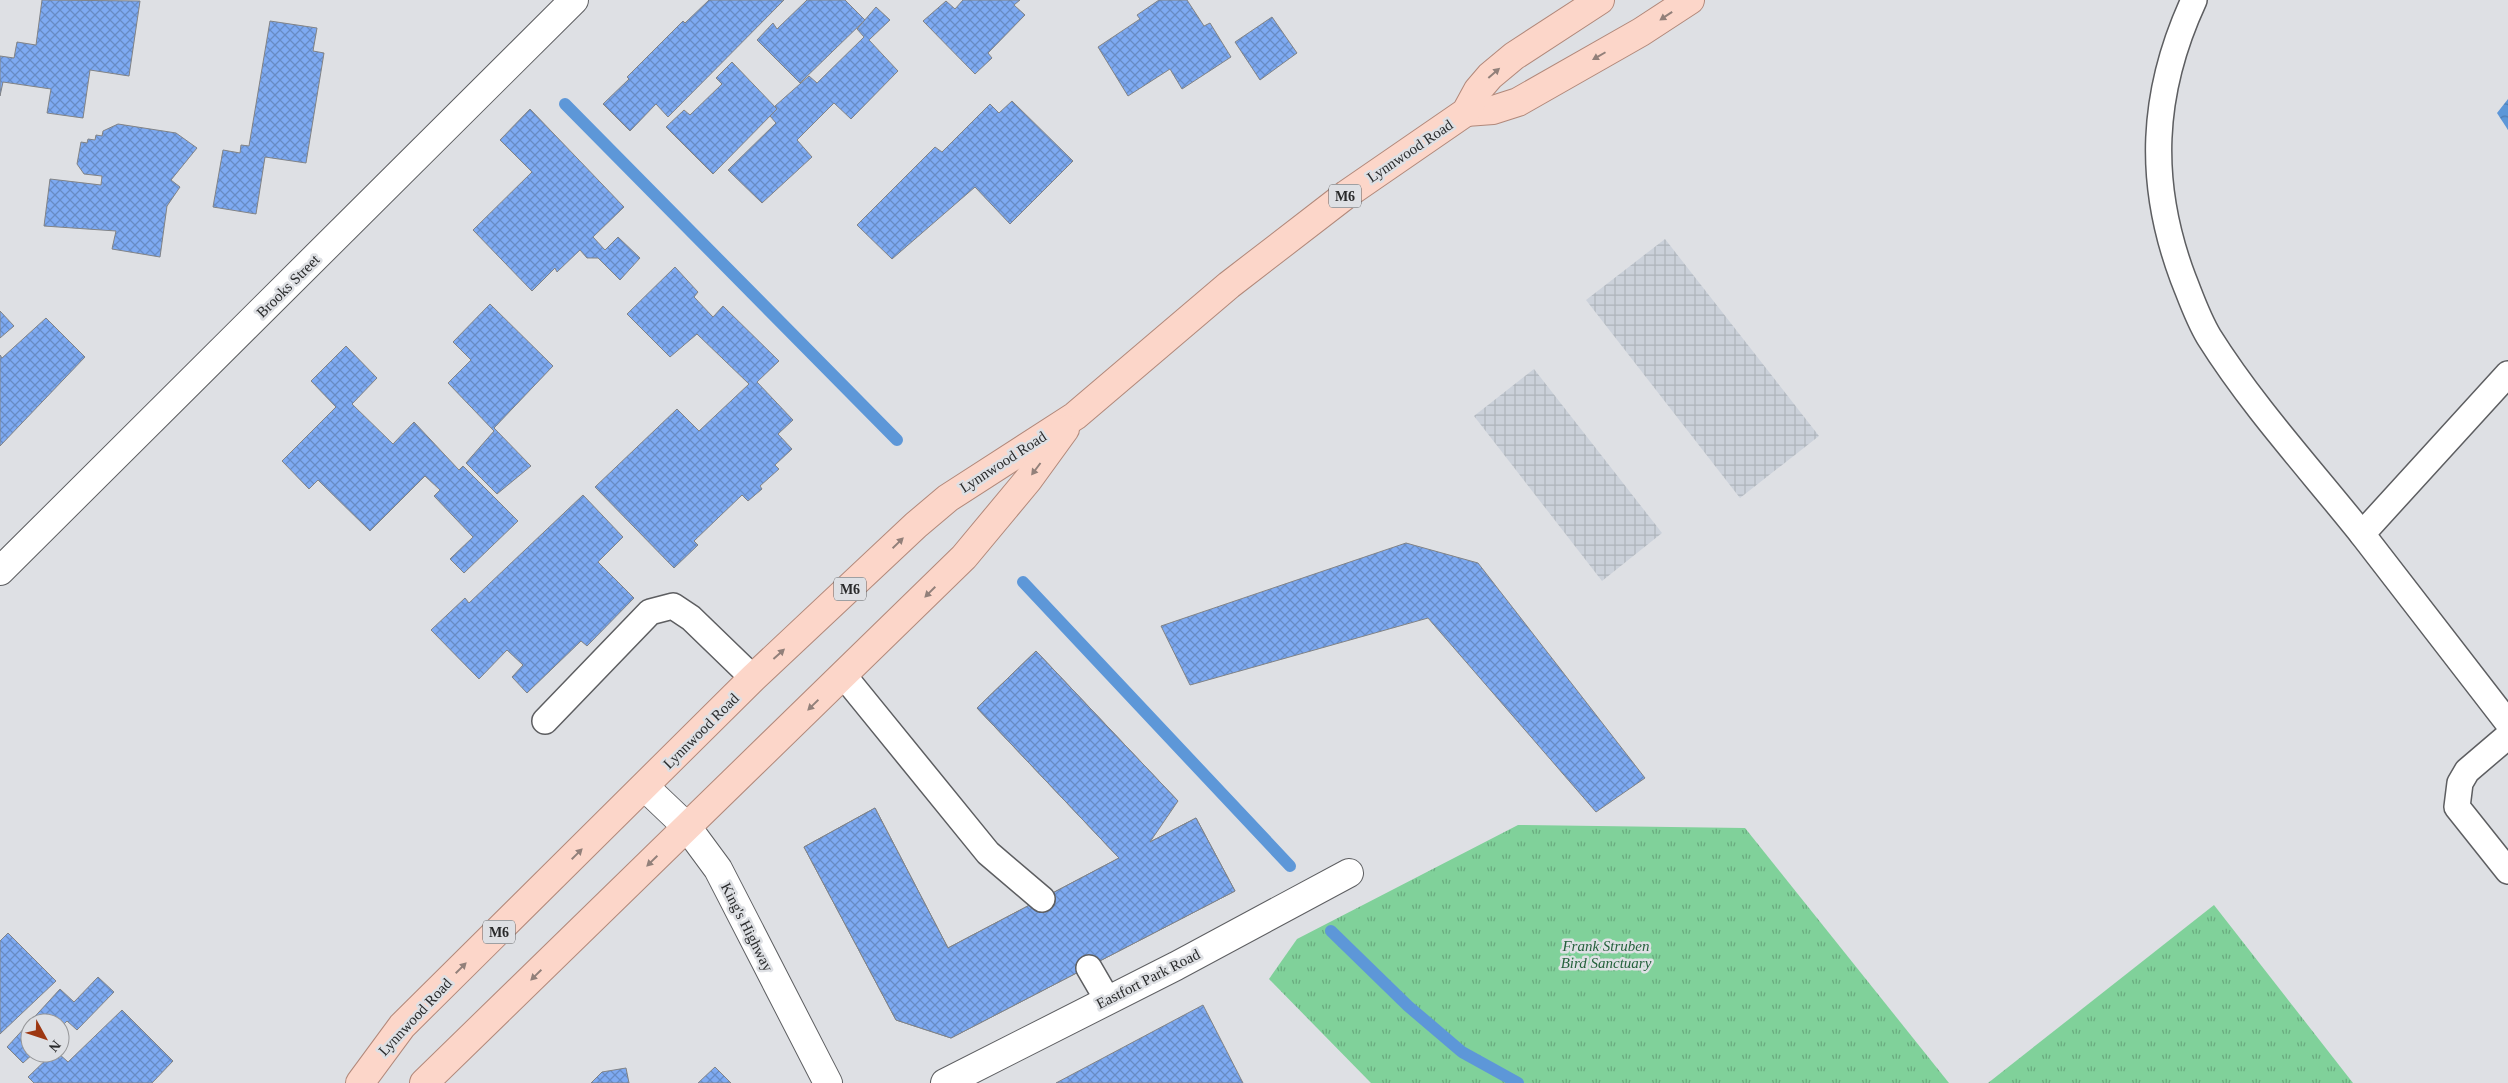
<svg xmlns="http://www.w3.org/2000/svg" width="2508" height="1083" font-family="Georgia,serif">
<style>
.industrial{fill:url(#industrial-grid)}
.park{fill:url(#park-tufts)}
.water{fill:url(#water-waves)}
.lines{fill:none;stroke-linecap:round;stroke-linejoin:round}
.stream{stroke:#5d97d8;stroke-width:12}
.building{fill:url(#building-cross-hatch);stroke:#818386}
.lane-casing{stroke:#5d5e61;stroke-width:28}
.street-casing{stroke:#5d5e61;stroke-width:30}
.primary-casing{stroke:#b1887a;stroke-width:30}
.lane{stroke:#fff;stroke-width:25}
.street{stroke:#fff;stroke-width:28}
.primary{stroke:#fcd6c9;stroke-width:28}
.oneway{fill:#92807a}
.labels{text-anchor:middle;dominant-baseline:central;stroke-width:5;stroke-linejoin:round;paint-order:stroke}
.shield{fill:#dee0e4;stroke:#5f6162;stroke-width:1}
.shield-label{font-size:14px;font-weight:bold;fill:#292a2b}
.street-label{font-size:15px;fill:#292a2b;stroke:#dee0e4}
.park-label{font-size:15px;font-style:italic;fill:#25613c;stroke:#dee0e4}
</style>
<defs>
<pattern id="industrial-grid" width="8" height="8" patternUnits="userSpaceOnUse" patternTransform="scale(1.25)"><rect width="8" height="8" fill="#cbd1da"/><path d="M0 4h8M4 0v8" fill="none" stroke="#aeb4bb"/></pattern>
<pattern id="park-tufts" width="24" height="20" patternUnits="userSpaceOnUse" patternTransform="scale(1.25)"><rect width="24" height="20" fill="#80d19a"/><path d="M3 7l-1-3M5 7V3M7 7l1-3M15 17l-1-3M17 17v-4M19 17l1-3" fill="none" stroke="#69aa7e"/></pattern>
<pattern id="water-waves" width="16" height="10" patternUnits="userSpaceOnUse" patternTransform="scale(1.25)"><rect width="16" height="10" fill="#5d97d8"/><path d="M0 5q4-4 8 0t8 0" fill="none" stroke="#4d7baf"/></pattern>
<pattern id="building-cross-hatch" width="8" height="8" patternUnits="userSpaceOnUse" patternTransform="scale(1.25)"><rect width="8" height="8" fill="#7eaaf2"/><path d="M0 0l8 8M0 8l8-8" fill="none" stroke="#678bc4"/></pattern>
</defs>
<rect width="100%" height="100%" fill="#dee0e4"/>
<!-- industrial -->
<g class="industrial">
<polygon points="1665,239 1819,436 1740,498 1586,300"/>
<polygon points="1534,369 1662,533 1602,581 1474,416"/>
</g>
<!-- park -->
<g class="park">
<polygon points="1518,825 1745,828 1949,1083 1371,1083 1269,979 1297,939"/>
<polygon points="2214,905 2353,1083 1988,1083"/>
</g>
<!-- water -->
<polygon class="water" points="2508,99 2508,130 2497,113"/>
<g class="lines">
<!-- stream -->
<g class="stream">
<polyline points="565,104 897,440"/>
<polyline points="1023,582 1290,866"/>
<polyline points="1331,931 1408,1006 1462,1052 1518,1083"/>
</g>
</g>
<!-- building -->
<g class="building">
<polygon points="42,0 140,1 129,76 90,70 83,118 47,113 51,89 3,82 0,96 0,56 14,58 17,42 36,45"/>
<polygon points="709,0 784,0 668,117 656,104 630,131 603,104 629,79 627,77 683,21 685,23"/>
<polygon points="807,0 845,0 865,20 800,83 757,40 773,23 777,29"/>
<polygon points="963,0 1020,0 1014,5 1025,15 988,53 992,58 975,74 923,21 946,1 955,9"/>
<polygon points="1159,0 1187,0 1204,26 1210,23 1231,57 1182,89 1170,69 1128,96 1098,47 1140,19 1137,15"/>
<polygon points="876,7 890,20 869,40 898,71 851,119 834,103 797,140 812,157 762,203 728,170 776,123 770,116 777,109 775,106 809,76 817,83 864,37 857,29"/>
<polygon points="1272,17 1297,53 1260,80 1235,42"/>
<polygon points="270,21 317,28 313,51 324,53 306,163 265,157 256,214 213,207 223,150 240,153 241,145 249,146"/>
<polygon points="732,62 777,109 713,174 666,127 684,110 690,115 722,84 716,78"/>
<polygon points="1012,101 1073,161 1010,224 975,187 892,259 857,225 935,147 942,152 990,104 999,113"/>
<polygon points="530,109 624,207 593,237 605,250 618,237 640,258 620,280 598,258 587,258 580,250 557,272 555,268 532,291 473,230 532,172 500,140"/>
<polygon points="118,124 176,133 197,148 171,180 180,187 167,206 160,257 112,249 116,231 44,226 50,179 101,185 102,176 84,174 77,164 81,142 87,143 88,139 95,140 96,135 102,136 103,131"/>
<polygon points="675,267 698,292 694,297 713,317 723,306 779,361 757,382 793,420 778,434 792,449 775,465 779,469 760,486 762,489 748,501 742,495 694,541 698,545 674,568 595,487 677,409 699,431 749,384 697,334 670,357 627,314"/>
<polygon points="490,304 553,366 494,428 531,466 497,494 466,463 494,431 448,383 471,360 453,342"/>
<polygon points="0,311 14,326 0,338"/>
<polygon points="46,318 85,357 0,446 0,355 2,358"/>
<polygon points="346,346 377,378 352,404 393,444 414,422 459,470 463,466 518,521 464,573 450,559 473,537 434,496 440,490 425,476 370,531 318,480 309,489 282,461 336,407 311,381"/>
<polygon points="583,495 623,537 598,562 634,598 587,646 581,641 527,693 512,677 523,665 507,650 479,679 431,630 465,598 469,603"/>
<polygon points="1406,543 1478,563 1645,778 1596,812 1428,618 1190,685 1161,626"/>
<polygon points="1036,651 1178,801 1144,833 1150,842 1196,818 1235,891 951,1038 896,1020 804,847 875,808 948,948 1119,858 977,708"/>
<polygon points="1036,651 1178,801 1150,842 1196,818 1235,891 951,1038 896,1020 804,847 875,808 948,948 1119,858 977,708"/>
<polygon points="8,933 56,981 0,1034 0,941"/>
<polygon points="98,977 114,992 77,1030 67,1021 60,1028 60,1023 30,1023 30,1053 34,1053 23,1063 7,1047 60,989 74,1002"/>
<polygon points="1203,1005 1243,1083 1056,1083"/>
<polygon points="122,1010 173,1061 152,1083 34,1083 28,1077 53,1053 58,1053 68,1062"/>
<polygon points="715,1067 731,1083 698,1083"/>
<polygon points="626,1068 629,1083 591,1083 602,1072"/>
</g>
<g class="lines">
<!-- lane casing -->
<g class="lane-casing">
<g id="lane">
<path d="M2194,0C2151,93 2147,182 2183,278C2191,298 2198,319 2209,337C2253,407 2311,470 2362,534"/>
<polyline points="2508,374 2362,534 2508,723"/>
<polyline points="844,676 988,853 1042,899"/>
<polyline points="545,721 650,612 673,606 691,618 753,678"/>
<polyline points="2508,736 2467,771 2460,783 2457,807 2508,871"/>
<polyline points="1089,968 1107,999"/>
</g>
</g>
<!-- street casing -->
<g class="street-casing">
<g id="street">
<polyline points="0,571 574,0"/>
<polyline points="645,787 687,827 718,869 828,1083"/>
<polyline points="945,1083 1176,966 1349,873"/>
</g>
</g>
<!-- primary casing -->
<g class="primary-casing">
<g id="primary">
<polyline points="1466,112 1493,110 1518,102 1641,32 1690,0"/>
<polyline points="360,1083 402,1026 753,678 916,525 948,498 1075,416 1229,285 1347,194 1466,112 1478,90 1490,76 1514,56 1600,0"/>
<polyline points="424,1083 964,557 1028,480 1065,429"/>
</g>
</g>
<!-- lane -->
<use href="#lane" class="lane"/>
<!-- street -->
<use href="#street" class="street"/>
<!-- primary -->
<use href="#primary" class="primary"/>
</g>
<!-- one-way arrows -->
<defs><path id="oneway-solid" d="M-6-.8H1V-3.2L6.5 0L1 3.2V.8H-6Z" transform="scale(1.25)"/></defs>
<g class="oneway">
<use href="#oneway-solid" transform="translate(1666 16) rotate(146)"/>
<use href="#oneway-solid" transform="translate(1599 56) rotate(150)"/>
<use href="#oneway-solid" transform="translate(1494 73) rotate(-41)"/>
<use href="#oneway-solid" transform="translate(1036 469) rotate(127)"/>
<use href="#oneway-solid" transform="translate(898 543) rotate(-44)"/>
<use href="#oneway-solid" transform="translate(930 592) rotate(135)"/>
<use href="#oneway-solid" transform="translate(779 654) rotate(-42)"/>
<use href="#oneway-solid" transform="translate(813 705) rotate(136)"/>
<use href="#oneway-solid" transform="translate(577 854) rotate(-45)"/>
<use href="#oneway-solid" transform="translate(652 861) rotate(136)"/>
<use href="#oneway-solid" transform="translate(461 968) rotate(-45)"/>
<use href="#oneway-solid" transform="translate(536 975) rotate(136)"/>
</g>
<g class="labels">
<!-- shield labels -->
<g class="shield">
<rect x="1329" y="184.5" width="32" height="23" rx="4"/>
<rect x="834" y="577.5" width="32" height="23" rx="4"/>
<rect x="483" y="920.5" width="32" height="23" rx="4"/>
</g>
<g class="shield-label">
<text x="1345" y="196">M6</text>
<text x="850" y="589">M6</text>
<text x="499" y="932">M6</text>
</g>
<!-- street labels -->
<g class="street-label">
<text transform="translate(1410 151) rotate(-34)">Lynnwood Road</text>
<text transform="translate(288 286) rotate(-45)">Brooks Street</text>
<text transform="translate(1003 462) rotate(-33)">Lynnwood Road</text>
<text transform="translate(701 731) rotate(-45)">Lynnwood Road</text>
<text transform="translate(747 927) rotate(63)">King's Highway</text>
<text transform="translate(1148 979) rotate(-27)">Eastfort Park Road</text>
<text transform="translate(415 1017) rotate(-47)">Lynnwood Road</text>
</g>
<!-- park labels -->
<g class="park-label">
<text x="1606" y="946">Frank Struben<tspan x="1606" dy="17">Bird Sanctuary</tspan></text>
</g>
</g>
<!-- north arrow -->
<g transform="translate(45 1038) rotate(130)"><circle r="24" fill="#dee0e4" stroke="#96979a"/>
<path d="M0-4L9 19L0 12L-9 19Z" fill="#9d3712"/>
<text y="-8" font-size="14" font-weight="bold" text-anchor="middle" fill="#292a2b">N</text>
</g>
</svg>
